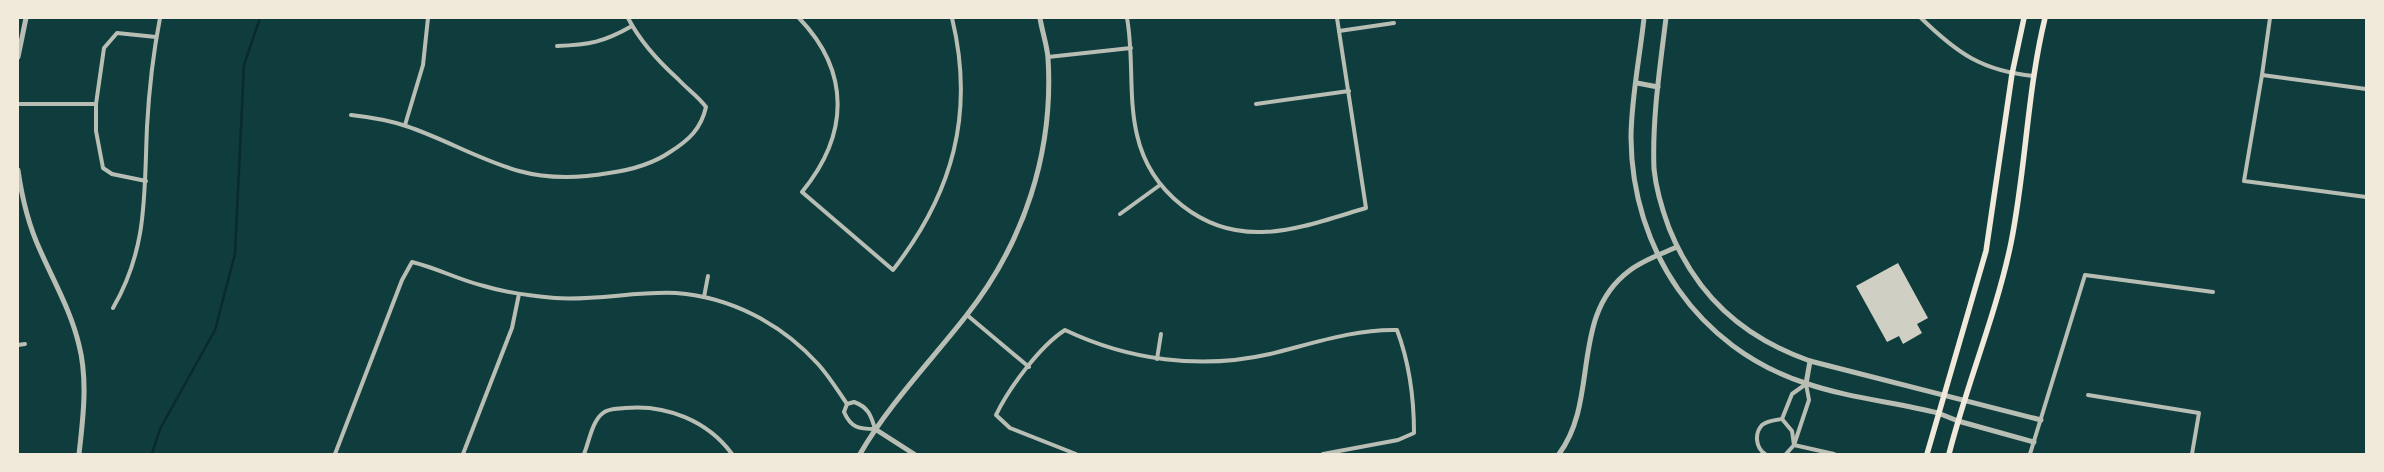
<svg xmlns="http://www.w3.org/2000/svg" width="2384" height="472" font-family="Merriweather,serif">
<style>
.lines{fill:none;stroke-linecap:round;stroke-linejoin:round}
.stream{stroke:#0a2a2b;stroke-width:2.5}
.building{fill:#cfcfc3}
.minor{stroke:#b8beb3;stroke-width:4}
.tertiary{stroke:#b8beb3;stroke-width:5}
.secondary{stroke:#f1e9da;stroke-width:5.5}
</style>
<rect width="100%" height="100%" fill="#0f3d3e"/>
<g class="lines">
<!-- stream -->
<polyline class="stream" points="152,454 160,429 215,330 235,254 244,65 260,18"/>
</g>
<!-- building -->
<polygon class="building" points="1898,263 1928,318 1917,324 1922,333 1903,344 1899,336 1887,342 1856,286"/>
<g class="lines">
<!-- minor -->
<g class="minor">
<path d="M799,18C851,72 849,135 802,192L893,270C953,193 975,113 952,18"/>
<path d="M1127,18C1134,56 1128,97 1137,135C1150,192 1203,234 1262,232C1294,232 1335,217 1366,208L1337,18"/>
<path d="M1921,18C1957,53 1982,71 2034,76"/>
<polyline points="2270,18 2262,75 2244,181 2366,197"/>
<polyline points="1339,31 1394,23"/>
<path d="M557,46C589,45 604,42 632,26"/>
<polyline points="1048,57 1131,48"/>
<polyline points="2262,75 2366,89"/>
<polyline points="18,104 96,104"/>
<polyline points="1256,104 1349,91"/>
<path d="M351,115C369,117 388,120 406,126C445,139 480,160 519,171C548,179 580,178 609,173C631,170 651,165 670,152C689,140 701,129 706,107C697,95 688,90 678,79C659,62 640,41 628,18"/>
<polyline points="405,125 423,65 428,18"/>
<polyline points="146,181 112,174 103,168 96,131 96,104 104,48 117,33 156,37"/>
<polyline points="1120,214 1160,185"/>
<polyline points="704,297 708,276"/>
<path d="M113,308C148,248 144,194 147,127C149,90 153,54 160,18"/>
<polyline points="967,315 1029,367"/>
<polyline points="18,345 25,344"/>
<polyline points="1157,359 1161,334"/>
<polyline points="2088,395 2199,413 2192,454"/>
<path d="M854,402C868,407 871,415 875,429C859,429 851,428 844,412L847,404Z"/>
<polyline points="1782,419 1792,394 1806,384 1809,400 1794,445 1786,454"/>
<polyline points="1782,419 1792,431 1794,445 1834,454"/>
<path d="M335,454L402,280L412,262C437,268 459,280 484,286C507,293 531,296 555,298C595,301 636,291 676,293C731,297 782,324 818,364C829,376 838,391 847,404"/>
<polyline points="463,454 512,328 519,294"/>
<path d="M584,454C589,442 592,421 603,413C609,408 618,409 625,408C666,404 708,421 732,454"/>
<path d="M1076,454L1010,428L996,415C1009,388 1040,346 1065,330C1128,360 1200,370 1270,354C1311,344 1354,329 1397,330C1409,362 1414,399 1414,433L1398,440L1323,454"/>
<path d="M1765,454C1756,448 1754,434 1762,425C1767,421 1775,420 1782,419"/>
<polyline points="2030,454 2085,275 2213,292"/>
</g>
<!-- tertiary -->
<g class="tertiary">
<path d="M1644,18C1640,56 1631,99 1631,138C1632,250 1698,348 1805,383C1848,398 1894,402 1938,413L1958,421L2034,442"/>
<path d="M1666,18C1660,67 1652,119 1654,169C1656,189 1662,209 1669,228C1696,295 1742,337 1810,361L2041,420"/>
<polyline points="18,57 26,18"/>
<polyline points="1637,83 1658,87"/>
<path d="M18,170C22,198 28,224 40,250C54,282 71,311 79,345C88,380 83,419 79,454"/>
<polyline points="1806,384 1810,361"/>
<polyline points="875,429 914,454"/>
<path d="M860,454C889,404 930,362 966,316C1024,243 1054,152 1048,58C1047,45 1042,31 1040,18"/>
<path d="M1559,454C1600,399 1569,316 1629,271C1643,260 1661,254 1677,247"/>
</g>
<!-- secondary -->
<g class="secondary">
<polyline points="1927,454 1986,251 2012,74 2024,18"/>
<path d="M1949,454C1967,383 1996,315 2011,243C2026,168 2027,92 2045,18"/>
</g>
</g>
<!-- border -->
<rect width="2384" height="472" fill="none" stroke="#f1e9da" stroke-width="38"/>
</svg>
